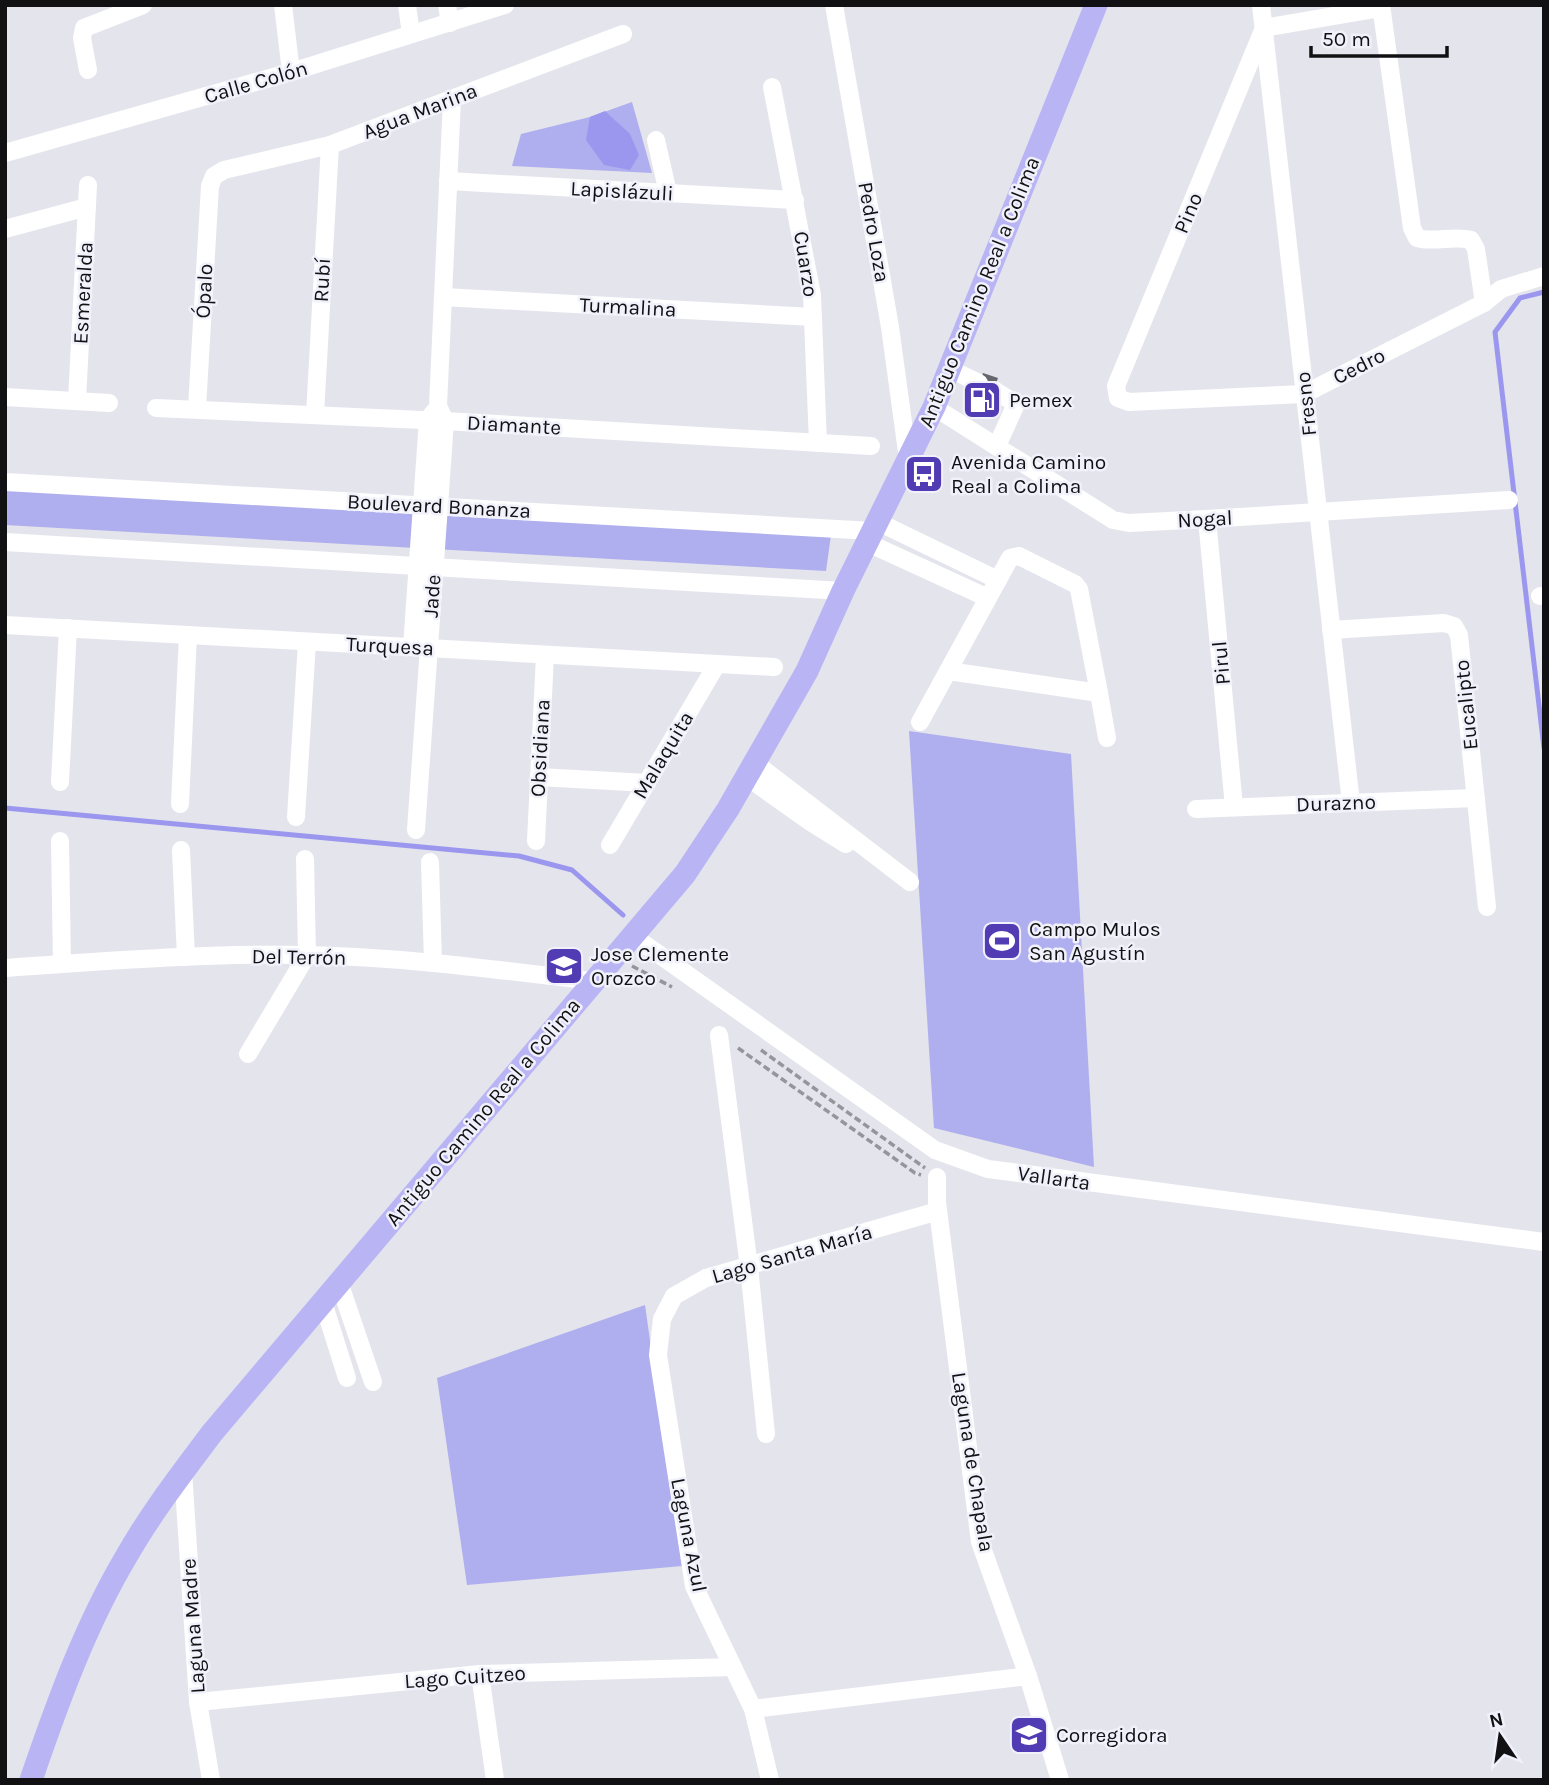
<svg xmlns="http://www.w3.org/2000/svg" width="1549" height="1785" font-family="Karla,sans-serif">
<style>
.green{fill:#afaeee}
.water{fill:#9b97ee}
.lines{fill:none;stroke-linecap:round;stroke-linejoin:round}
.stream{stroke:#9b97ee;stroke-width:5}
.building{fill:#66666e}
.path{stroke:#95959c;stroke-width:3.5;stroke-dasharray:7 3.5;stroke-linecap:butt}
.minor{stroke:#fff;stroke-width:18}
.major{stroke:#b9b5f5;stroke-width:23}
.labels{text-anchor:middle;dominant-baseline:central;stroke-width:5;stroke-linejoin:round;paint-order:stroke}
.street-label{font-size:21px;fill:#111114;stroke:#f1f1fb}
.poi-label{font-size:21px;fill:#111114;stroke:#f1f1fb;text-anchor:start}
</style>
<rect width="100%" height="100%" fill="#e4e4ed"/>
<!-- green -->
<g class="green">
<polygon points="632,102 652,173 512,166 521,134 590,117"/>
<polygon points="5,486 831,535 826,571 5,525"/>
<polygon points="909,731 1071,754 1094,1167 934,1128"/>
<polygon points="645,1305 682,1566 467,1585 437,1378"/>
</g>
<!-- water -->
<polygon class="water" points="605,111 630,134 639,155 630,170 604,165 586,140 590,117"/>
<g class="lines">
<!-- stream -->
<g class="stream">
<polyline points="1544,292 1520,298 1495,332 1544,748"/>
<polyline points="5,808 519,856 572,870 623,915"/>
</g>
</g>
<!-- building -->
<polygon class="building" points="983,373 998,378 984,415 970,410"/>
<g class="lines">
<!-- path -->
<g class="path">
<polyline points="632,966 672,987"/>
<polyline points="738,1048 915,1173 921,1175"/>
<polyline points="761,1050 925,1168"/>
</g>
<!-- minor -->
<g class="minor">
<polyline points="283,5 291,72"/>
<polyline points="407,5 411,34"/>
<polyline points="447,5 450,23"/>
<polyline points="834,5 890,327 908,459"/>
<polyline points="1261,5 1351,803"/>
<path d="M1381,5L1412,228L1417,238C1435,243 1453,235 1471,240L1476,249L1484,303"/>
<polyline points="1381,8 1264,28 1116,386 1118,398 1129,402 1304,394 1484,303 1501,289 1544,276"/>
<polyline points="88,70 82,38 84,28 143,5"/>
<polyline points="772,87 812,295 818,443"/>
<polyline points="656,140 668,193"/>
<polyline points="5,153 291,72 505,5"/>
<polyline points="448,181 795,200"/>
<polyline points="5,229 87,207"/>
<polyline points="443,297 813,317"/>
<polyline points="950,369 979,383"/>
<polyline points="994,390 1016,404 997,446"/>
<polyline points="5,397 109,403"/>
<polyline points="77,401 88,185"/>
<polyline points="934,407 1113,520 1129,523 1207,519 1509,500"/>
<polyline points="156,408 445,421 871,446"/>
<polyline points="197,408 210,186 214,176 224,170 330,145 623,34"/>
<polyline points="315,415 330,145"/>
<polyline points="5,482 873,531"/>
<polyline points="1207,519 1234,807"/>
<polyline points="878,522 998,580"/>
<polyline points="5,542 843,591"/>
<polyline points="868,543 988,598"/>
<polyline points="1540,596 1544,596"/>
<polyline points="5,625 774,667"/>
<polyline points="1331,630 1444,623 1454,626 1459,635 1487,907"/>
<polyline points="412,647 428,420 434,412"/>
<polyline points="948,671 1099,693 1107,738"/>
<polyline points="920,722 1010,558 1019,556 1075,584 1079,589 1099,693"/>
<polyline points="755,763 910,882"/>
<polyline points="539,777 647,783"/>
<polyline points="747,777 809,821 846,844"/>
<polyline points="60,782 68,628"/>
<polyline points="180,804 188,635"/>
<polyline points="1196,809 1476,798"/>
<polyline points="296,817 307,642"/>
<polyline points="416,830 445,421 438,406 452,99"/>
<polyline points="60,841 62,964"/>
<polyline points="536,841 545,655"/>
<polyline points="610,845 717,664"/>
<polyline points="181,850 186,957"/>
<polyline points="430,862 433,963"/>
<polyline points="633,936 935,1150 988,1169 1544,1242"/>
<path d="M5,968C105,961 207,953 307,955C403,957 498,970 593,981"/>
<polyline points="719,1035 749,1267 766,1434"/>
<polyline points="248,1054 307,955 305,859"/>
<polyline points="937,1177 937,1202 980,1542 1028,1676 1060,1780"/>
<polyline points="339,1282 373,1382"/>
<polyline points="323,1302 347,1378"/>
<polyline points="183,1471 198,1702 211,1780"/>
<polyline points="480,1674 495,1780"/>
<polyline points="198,1702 480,1674 733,1667"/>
<polyline points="753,1709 1028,1676"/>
<polyline points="770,1780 753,1709 694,1586 658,1355 662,1319 674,1296 706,1278 938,1211"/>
</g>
<!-- major -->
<path class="major" d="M31,1780C57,1704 85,1626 126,1557C151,1513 182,1473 212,1433L685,874L728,809L807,671L843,591L934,407L1096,5"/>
</g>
<!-- icons -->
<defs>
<g id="fuel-square" transform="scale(2.0125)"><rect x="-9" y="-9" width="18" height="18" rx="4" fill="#513cb3" stroke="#f1f1fb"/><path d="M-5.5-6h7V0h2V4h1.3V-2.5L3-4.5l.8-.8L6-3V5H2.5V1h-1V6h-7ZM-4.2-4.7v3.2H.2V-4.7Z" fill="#fff"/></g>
<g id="bus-square" transform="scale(2.0125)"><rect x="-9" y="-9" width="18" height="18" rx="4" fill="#513cb3" stroke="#f1f1fb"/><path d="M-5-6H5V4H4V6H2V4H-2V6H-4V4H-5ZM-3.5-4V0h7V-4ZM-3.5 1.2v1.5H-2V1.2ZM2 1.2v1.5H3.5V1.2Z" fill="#fff"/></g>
<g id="stadium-square" transform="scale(2.0125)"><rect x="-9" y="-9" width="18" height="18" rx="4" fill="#513cb3" stroke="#f1f1fb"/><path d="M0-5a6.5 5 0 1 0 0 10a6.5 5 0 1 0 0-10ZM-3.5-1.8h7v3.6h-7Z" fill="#fff"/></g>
<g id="school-square" transform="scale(2.0125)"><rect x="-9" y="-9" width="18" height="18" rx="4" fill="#513cb3" stroke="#f1f1fb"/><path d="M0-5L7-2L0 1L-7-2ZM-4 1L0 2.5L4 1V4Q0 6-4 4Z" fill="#fff"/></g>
</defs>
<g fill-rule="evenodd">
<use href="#fuel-square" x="982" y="400"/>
<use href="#bus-square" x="924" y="474"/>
<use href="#stadium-square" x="1002" y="941"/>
<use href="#school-square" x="564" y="966"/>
<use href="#school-square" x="1029" y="1735"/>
</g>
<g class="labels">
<!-- street labels -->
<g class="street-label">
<text transform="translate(256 82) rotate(-16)">Calle Colón</text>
<text transform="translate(420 111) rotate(-21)">Agua Marina</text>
<text transform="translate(622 191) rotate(3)">Lapislázuli</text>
<text transform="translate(1188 213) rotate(-67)">Pino</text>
<text transform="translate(874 232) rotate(80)">Pedro Loza</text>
<text transform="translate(806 264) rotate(81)">Cuarzo</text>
<text transform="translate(322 280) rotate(-87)">Rubí</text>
<text transform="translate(204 291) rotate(-87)">Ópalo</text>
<text transform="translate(979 292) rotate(-68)">Antiguo Camino Real a Colima</text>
<text transform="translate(83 293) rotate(-87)">Esmeralda</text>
<text transform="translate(628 307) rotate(3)">Turmalina</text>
<text transform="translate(1359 366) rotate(-27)">Cedro</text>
<text transform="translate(1306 404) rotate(-96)">Fresno</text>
<text transform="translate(514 425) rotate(3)">Diamante</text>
<text transform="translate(439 506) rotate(3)">Boulevard Bonanza</text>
<text transform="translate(1205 519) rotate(-3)">Nogal</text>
<text transform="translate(432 596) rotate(-86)">Jade</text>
<text transform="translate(390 646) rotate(3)">Turquesa</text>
<text transform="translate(1221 663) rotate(-95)">Pirul</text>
<text transform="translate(1466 705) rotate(-96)">Eucalipto</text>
<text transform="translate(540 748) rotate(-87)">Obsidiana</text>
<text transform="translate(663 755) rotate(-59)">Malaquita</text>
<text transform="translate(1336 803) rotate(-2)">Durazno</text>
<text transform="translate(299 957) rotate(1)">Del Terrón</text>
<text transform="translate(483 1112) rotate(-50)">Antiguo Camino Real a Colima</text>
<text transform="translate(1054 1178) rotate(8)">Vallarta</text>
<text transform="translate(792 1254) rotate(-16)">Lago Santa María</text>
<text transform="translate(973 1462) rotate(81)">Laguna de Chapala</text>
<text transform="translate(689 1535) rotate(79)">Laguna Azul</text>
<text transform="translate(193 1626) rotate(-94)">Laguna Madre</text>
<text transform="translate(465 1677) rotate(-4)">Lago Cuitzeo</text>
</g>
<!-- poi labels -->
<g class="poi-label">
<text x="1009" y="400">Pemex</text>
<text x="951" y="462">Avenida Camino<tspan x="951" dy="24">Real a Colima</tspan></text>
<text x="1029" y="929">Campo Mulos<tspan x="1029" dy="24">San Agustín</tspan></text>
<text x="591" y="954">Jose Clemente<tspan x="591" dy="24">Orozco</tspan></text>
<text x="1056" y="1735">Corregidora</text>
</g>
</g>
<!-- border -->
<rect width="1549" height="1785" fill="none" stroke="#111114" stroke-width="14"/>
<!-- north arrow -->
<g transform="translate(1500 1736) rotate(347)" stroke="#f1f1fb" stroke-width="5" paint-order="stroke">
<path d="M0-5L12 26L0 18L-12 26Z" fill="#111114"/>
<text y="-10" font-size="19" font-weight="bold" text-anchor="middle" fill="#111114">N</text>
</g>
<!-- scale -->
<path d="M1311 46v10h136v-10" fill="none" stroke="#111114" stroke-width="3.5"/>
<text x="1322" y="46" font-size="21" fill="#111114" stroke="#f1f1fb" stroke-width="5" paint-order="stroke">50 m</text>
</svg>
